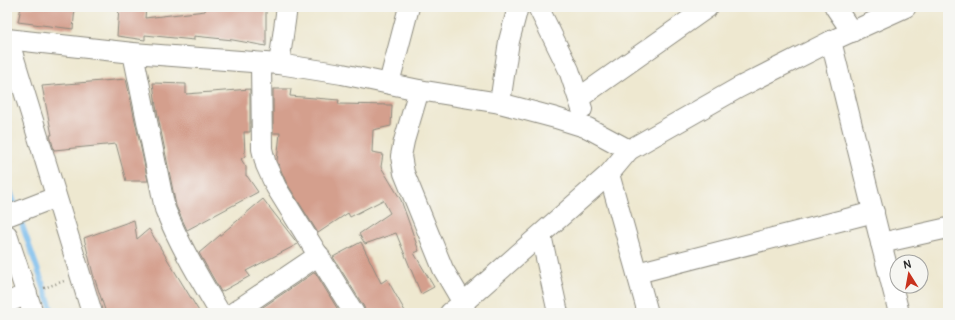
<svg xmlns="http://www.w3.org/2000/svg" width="955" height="320" font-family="Pangolin,sans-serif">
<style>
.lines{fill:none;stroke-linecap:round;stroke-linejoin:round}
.stream{stroke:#77bbed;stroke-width:5.5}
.building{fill:#d49f8d}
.minor-casing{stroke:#8c8a7e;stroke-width:22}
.path{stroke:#8c8a7e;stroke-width:2.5;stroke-dasharray:1 3;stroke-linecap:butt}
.minor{stroke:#fff;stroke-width:20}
</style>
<rect width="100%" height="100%" fill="#f6f6f2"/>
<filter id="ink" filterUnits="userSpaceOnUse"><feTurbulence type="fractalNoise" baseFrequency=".025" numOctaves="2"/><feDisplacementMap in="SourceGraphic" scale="8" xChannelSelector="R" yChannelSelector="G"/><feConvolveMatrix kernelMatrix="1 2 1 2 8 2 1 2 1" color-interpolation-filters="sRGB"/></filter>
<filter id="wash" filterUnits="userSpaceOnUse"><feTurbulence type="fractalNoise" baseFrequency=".012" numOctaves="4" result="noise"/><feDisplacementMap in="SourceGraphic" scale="16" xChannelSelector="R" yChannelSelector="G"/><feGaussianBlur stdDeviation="0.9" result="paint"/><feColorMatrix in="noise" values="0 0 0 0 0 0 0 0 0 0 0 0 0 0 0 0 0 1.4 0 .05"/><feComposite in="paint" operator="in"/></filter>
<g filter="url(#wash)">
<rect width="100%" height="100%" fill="#eee8d0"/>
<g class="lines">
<!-- stream -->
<polyline class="stream" points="7,182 53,313"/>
</g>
<g id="blocks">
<!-- building -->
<g class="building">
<polygon points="21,7 75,7 73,29 18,22"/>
<polygon points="119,7 146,7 145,18 205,11 206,7 266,7 266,46 233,40 194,36 194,40 145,35 145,40 117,36"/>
<polygon points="126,79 131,102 148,181 126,181 116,144 54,150 51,139 50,135 52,135 42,86"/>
<polygon points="153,83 186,84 186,94 250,89 250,132 244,132 245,156 241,159 246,167 246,176 247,176 258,192 187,230 176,206 156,106"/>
<polygon points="273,89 291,89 290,96 339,100 338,104 392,105 391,126 373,130 372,152 383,154 381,167 401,200 419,251 414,253 434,287 421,294 396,233 365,244 359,234 390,213 383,200 350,217 348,213 318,233 286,182 277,161 280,133 273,133"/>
<polygon points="263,199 298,244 246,271 250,276 221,292 199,253"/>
<polygon points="134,220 137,239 149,229 200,313 106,313 93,274 84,238"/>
<polygon points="361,242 381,283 387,279 406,313 365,313 364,307 333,257"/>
<polygon points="315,272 340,313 254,313"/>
</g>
</g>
</g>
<g filter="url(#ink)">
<use href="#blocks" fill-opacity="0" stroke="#8c8a7e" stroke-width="1"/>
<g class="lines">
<!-- minor casing -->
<g class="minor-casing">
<g id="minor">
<polyline points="538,7 569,70 582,109"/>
<polyline points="835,7 852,32"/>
<polyline points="7,39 133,53 279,64 342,74 419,90 500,103 556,118 588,128 629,150"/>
<polyline points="8,39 92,313"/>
<polyline points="831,41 881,243 899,313"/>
<path d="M133,53L165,209C180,246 200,279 220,313"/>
<polyline points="261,63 262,149 266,165 276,187 354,313"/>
<polyline points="279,64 287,7"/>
<polyline points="389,83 409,7"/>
<polyline points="419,90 404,141 401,156 404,173 443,269 463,303 466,313"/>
<polyline points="579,98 708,7"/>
<polyline points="500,103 509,41 518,7"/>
<polyline points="609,174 648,313"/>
<polyline points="7,216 56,197"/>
<polyline points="7,235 33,313"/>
<polyline points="541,235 558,313"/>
<polyline points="881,243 948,228"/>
<polyline points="637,273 874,212"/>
<polyline points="7,301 11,301 27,294"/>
<polyline points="233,313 319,255"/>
<polyline points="450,313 463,303 609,174 629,150 738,88 831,41 906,7"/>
</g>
</g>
<!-- path -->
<polyline class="path" points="44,288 64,281"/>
<!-- minor -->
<use href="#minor" class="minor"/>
</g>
</g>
<!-- margin -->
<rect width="955" height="320" fill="none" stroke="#f6f6f2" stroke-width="24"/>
<!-- north arrow -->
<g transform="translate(909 274) rotate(349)"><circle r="19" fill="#f6f6f2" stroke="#a5a5a2"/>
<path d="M0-3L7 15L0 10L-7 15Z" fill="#c8321e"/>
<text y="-6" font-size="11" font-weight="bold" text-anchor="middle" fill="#2b2b2b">N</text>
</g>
</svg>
